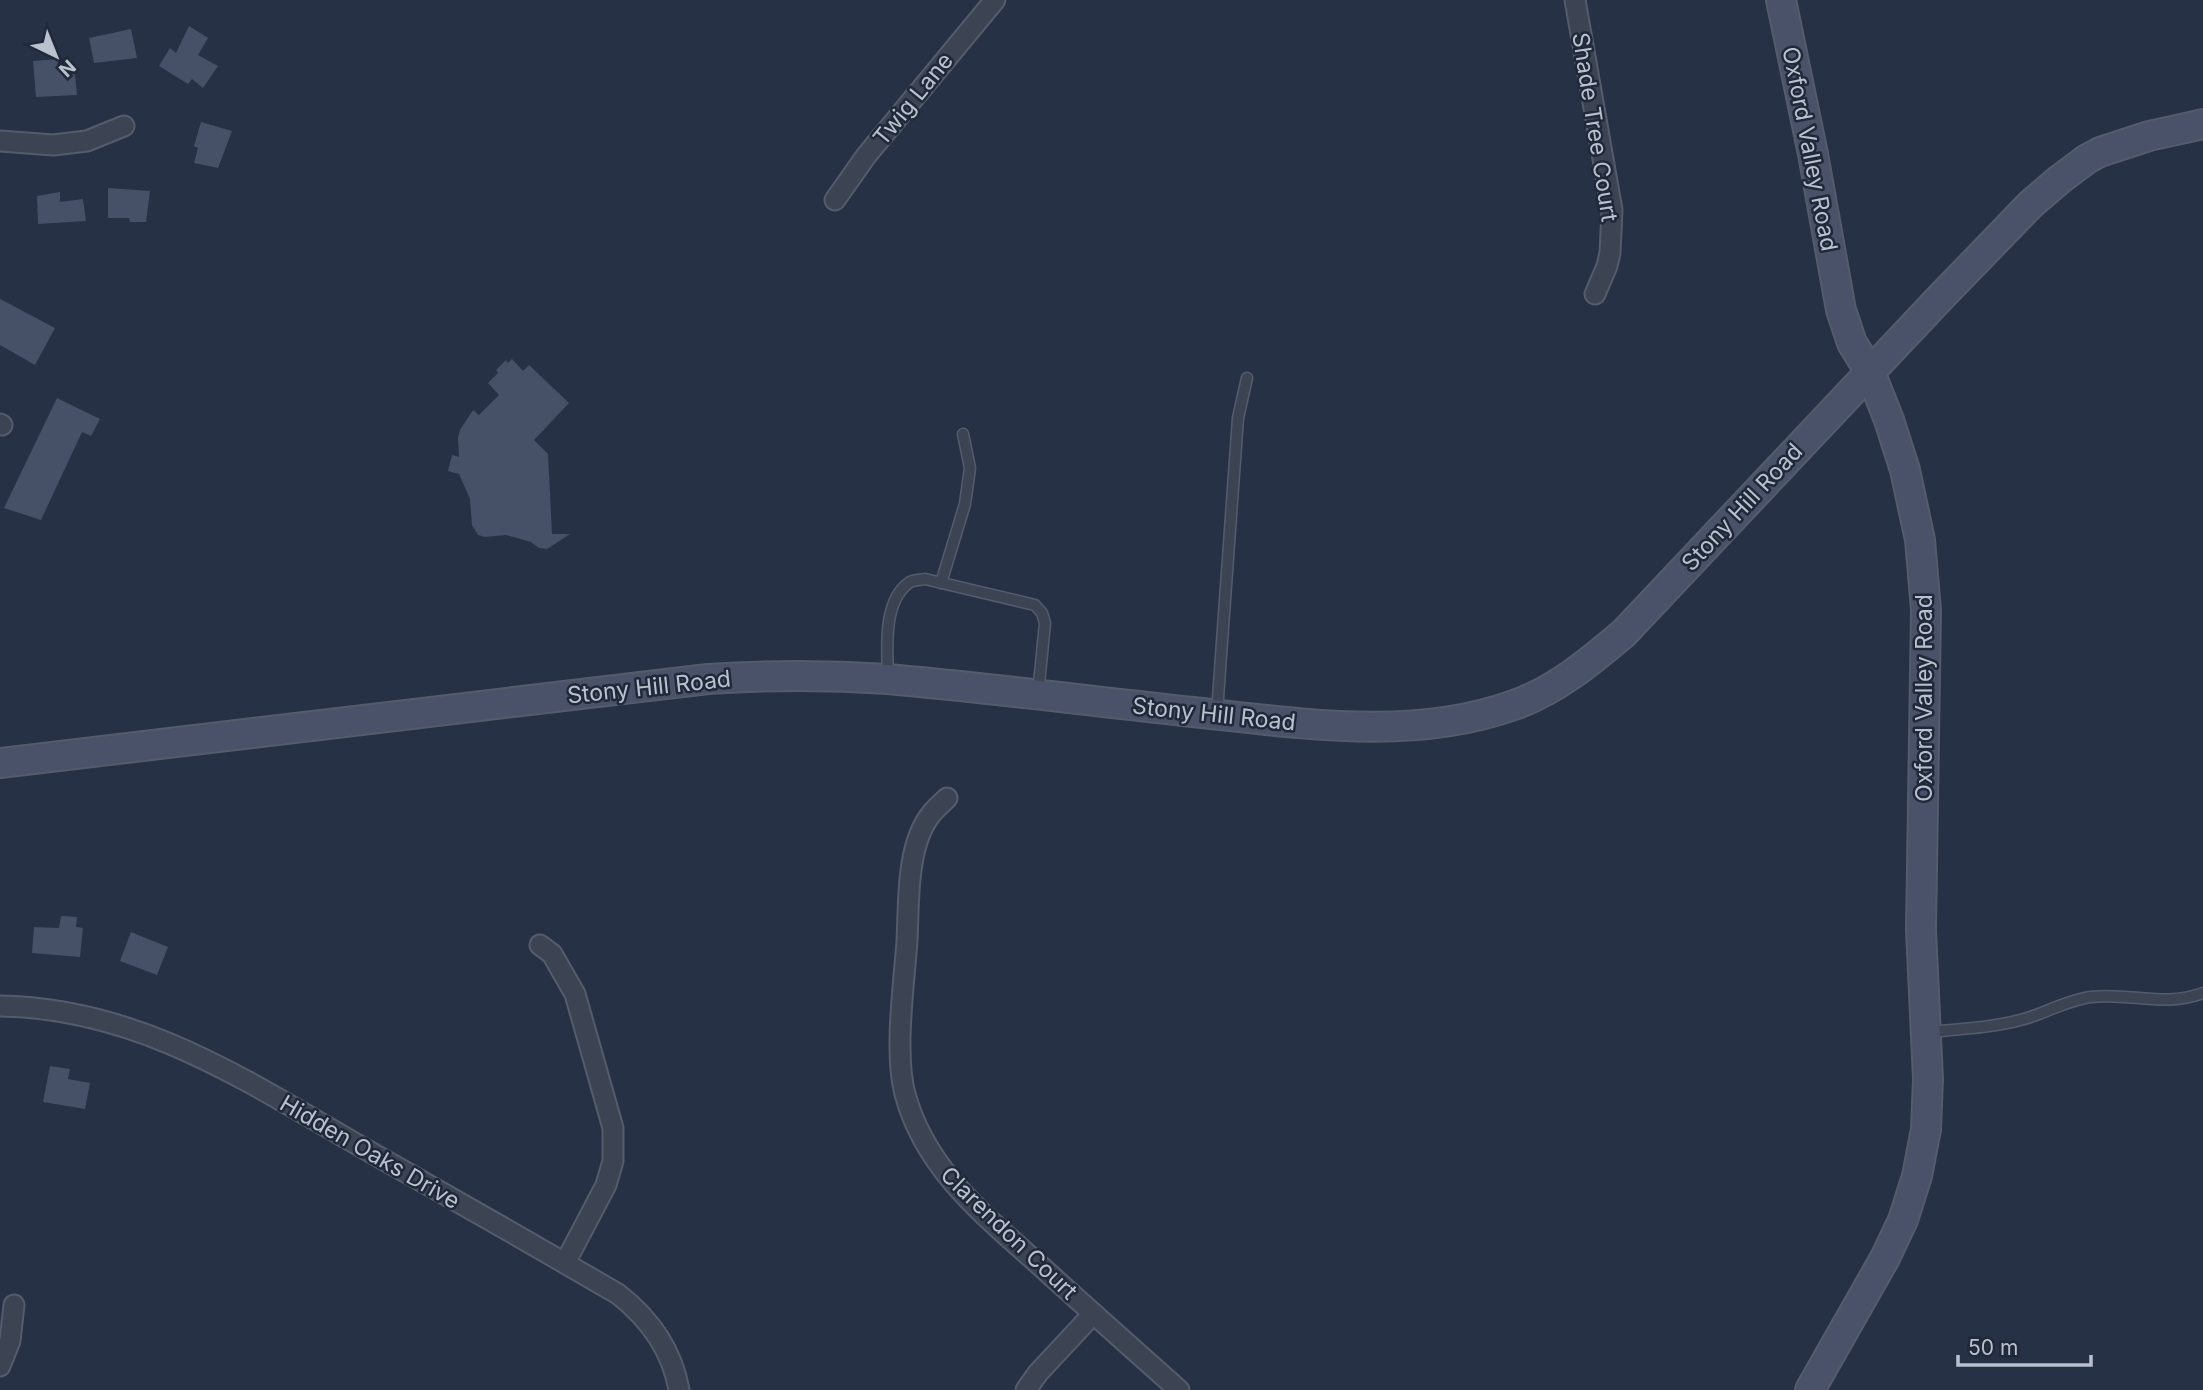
<svg xmlns="http://www.w3.org/2000/svg" width="2203" height="1390" font-family="Inter,sans-serif">
<style>
.building{fill:#465167}
.lines{fill:none;stroke-linecap:round;stroke-linejoin:round}
.lane-casing{stroke:#545c6c;stroke-width:13}
.street-casing{stroke:#545c6c;stroke-width:23}
.secondary-casing{stroke:#545c6c;stroke-width:32}
.lane{stroke:#3c4454;stroke-width:10}
.street{stroke:#3c4454;stroke-width:19}
.secondary{stroke:#495268;stroke-width:28}
.labels{text-anchor:middle;dominant-baseline:central;stroke-width:5;stroke-linejoin:round;paint-order:stroke}
.street-label{font-size:23px;fill:#b9c0ce;stroke:#20293a}
</style>
<rect width="100%" height="100%" fill="#273145"/>
<!-- building -->
<g class="building">
<polygon points="189,26 208,38 198,55 218,66 203,88 192,79 188,84 159,66 170,48 176,53"/>
<polygon points="131,29 137,58 94,63 89,38"/>
<polygon points="58,59 57,66 74,63 77,95 36,97 33,61"/>
<polygon points="201,122 232,131 218,168 194,163 198,148 194,146"/>
<polygon points="108,188 150,191 146,222 130,222 129,218 108,218"/>
<polygon points="60,192 60,202 83,199 86,221 38,224 37,196"/>
<polygon points="0,299 55,328 35,365 0,345"/>
<polygon points="512,359 523,371 529,365 569,403 534,440 548,454 552,534 570,534 547,549 539,548 531,542 506,535 485,537 478,535 472,525 470,499 459,474 448,471 452,455 459,457 458,438 460,430 473,410 479,415 499,395 488,383 498,373 496,370 506,360 508,363"/>
<polygon points="57,398 100,419 91,436 82,432 41,520 4,508"/>
<polygon points="61,916 77,917 76,927 83,928 80,957 32,953 34,927 59,928"/>
<polygon points="131,932 168,947 157,975 120,961"/>
<polygon points="50,1066 70,1069 68,1079 90,1083 85,1109 43,1102"/>
</g>
<g class="lines">
<!-- lane casing -->
<g class="lane-casing">
<g id="lane">
<polyline points="941,583 965,504 970,468 963,434"/>
<path d="M888,675C887,647 883,600 910,582C914,580 920,580 925,579L1035,605L1042,613L1045,623L1038,694"/>
<polyline points="1217,712 1238,418 1247,378"/>
<path d="M1927,1032C1960,1029 1992,1028 2024,1019C2046,1013 2067,1000 2091,997C2130,992 2163,1008 2203,993"/>
</g>
</g>
<!-- street casing -->
<g class="street-casing">
<g id="street">
<polyline points="1575,0 1612,210 1610,253 1607,266 1595,294"/>
<polyline points="0,141 53,145 87,141 124,126"/>
<polyline points="835,200 866,156 995,0"/>
<polyline points="0,424 2,425"/>
<path d="M947,798C942,803 936,808 932,813C906,844 909,902 907,941C904,984 894,1053 905,1094C926,1172 988,1218 1045,1270C1089,1310 1134,1350 1179,1390"/>
<polyline points="540,945 552,954 575,994 613,1128 613,1161 606,1185 565,1263"/>
<path d="M0,1006C140,1008 248,1082 365,1149C450,1197 534,1245 618,1294C650,1319 672,1350 679,1390"/>
<polyline points="0,1366 10,1341 14,1305"/>
<polyline points="1026,1390 1038,1373 1093,1314"/>
</g>
</g>
<!-- secondary casing -->
<g class="secondary-casing">
<g id="secondary">
<polyline points="1781,0 1813,154 1841,310 1852,343 1870,372 1889,420 1905,470 1920,540 1926,610 1921,930 1928,1079 1926,1129 1917,1176 1903,1220 1885,1258 1810,1390"/>
<path d="M0,763L708,679C768,675 827,675 888,679C990,688 1091,701 1193,712C1299,723 1411,742 1514,705C1555,691 1591,661 1624,633L1939,299L2031,204L2059,180L2087,159L2100,152L2149,136L2203,124"/>
</g>
</g>
<!-- lane -->
<use href="#lane" class="lane"/>
<!-- street -->
<use href="#street" class="street"/>
<!-- secondary -->
<use href="#secondary" class="secondary"/>
</g>
<g class="labels">
<!-- street labels -->
<g class="street-label">
<text transform="translate(913 99) rotate(-51)">Twig Lane</text>
<text transform="translate(1595 127) rotate(81)">Shade Tree Court</text>
<text transform="translate(1810 149) rotate(79)">Oxford Valley Road</text>
<text transform="translate(1742 507) rotate(-47)">Stony Hill Road</text>
<text transform="translate(649 687) rotate(-6)">Stony Hill Road</text>
<text transform="translate(1924 698) rotate(-90)">Oxford Valley Road</text>
<text transform="translate(1214 714) rotate(6)">Stony Hill Road</text>
<text transform="translate(370 1152) rotate(30)">Hidden Oaks Drive</text>
<text transform="translate(1009 1233) rotate(44)">Clarendon Court</text>
</g>
</g>
<!-- north arrow -->
<g transform="translate(56 56) rotate(137)" stroke="#20293a" stroke-width="5" paint-order="stroke">
<path d="M0-5L12 26L0 18L-12 26Z" fill="#b9c0ce"/>
<text y="-10" font-size="19" font-weight="bold" text-anchor="middle" fill="#b9c0ce">N</text>
</g>
<!-- scale -->
<path d="M1958 1355v10h133v-10" fill="none" stroke="#b9c0ce" stroke-width="3.5"/>
<text x="1968" y="1355" font-size="21" fill="#b9c0ce" stroke="#20293a" stroke-width="5" paint-order="stroke">50 m</text>
</svg>
